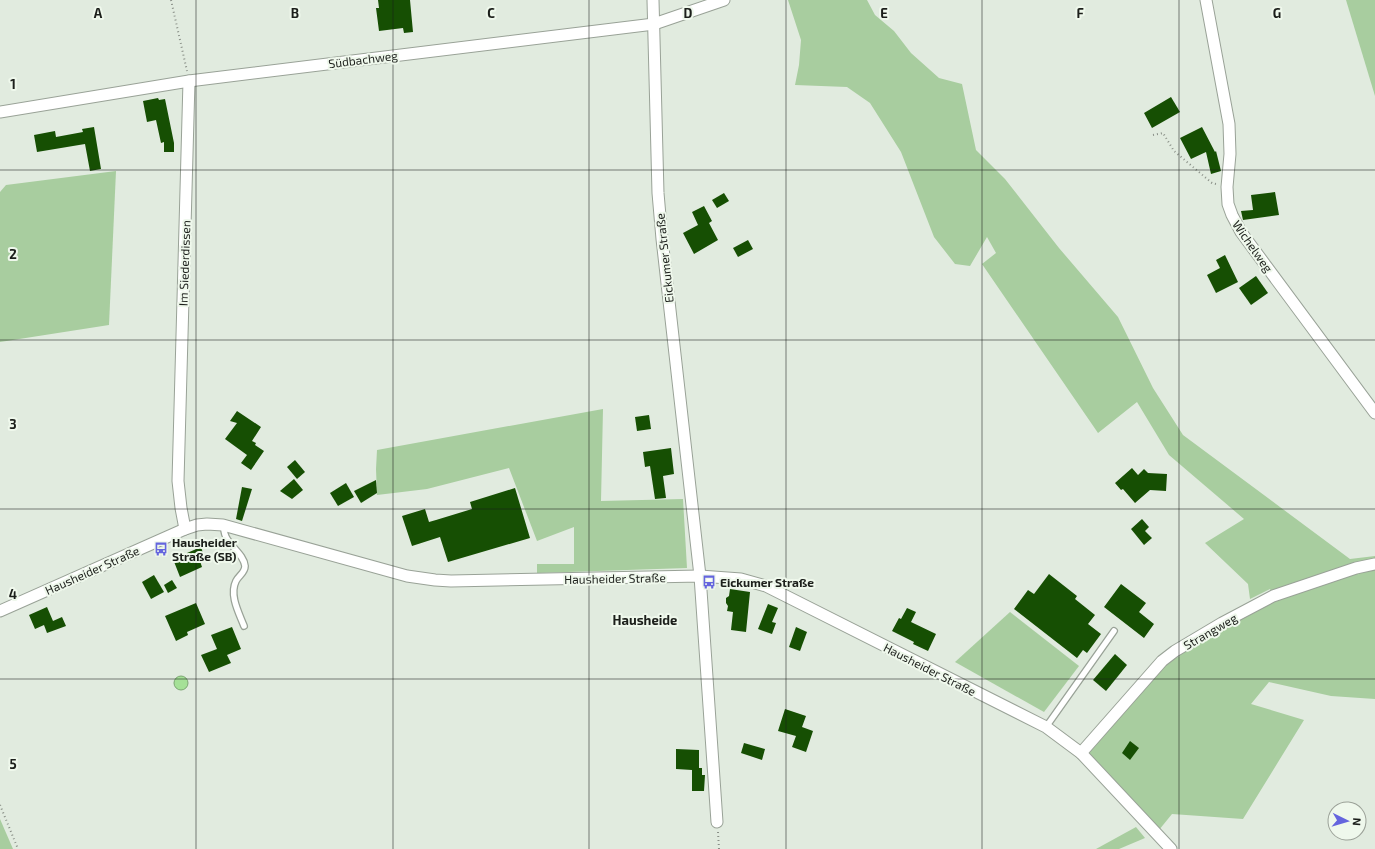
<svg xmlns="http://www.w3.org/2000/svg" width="1375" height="849" font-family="'Exo 2',sans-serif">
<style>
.green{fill:#a8cd9f}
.water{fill:#a5e197;stroke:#7ca772}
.building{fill:#164f03}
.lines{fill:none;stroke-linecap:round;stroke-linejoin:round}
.service-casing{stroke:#99a297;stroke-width:8}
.minor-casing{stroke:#99a297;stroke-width:13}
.path{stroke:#898f87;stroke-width:2;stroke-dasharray:1 3;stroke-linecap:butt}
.service{stroke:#fff;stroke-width:5.5}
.minor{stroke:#fff;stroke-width:11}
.grid{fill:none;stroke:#1c1f1b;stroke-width:1;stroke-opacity:0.55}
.labels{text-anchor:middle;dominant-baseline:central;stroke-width:4;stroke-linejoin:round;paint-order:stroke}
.street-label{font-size:12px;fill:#1c1f1b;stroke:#eff8ec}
.poi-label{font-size:12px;font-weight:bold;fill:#1c1f1b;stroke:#eff8ec;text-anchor:start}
.neighbourhood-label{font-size:13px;font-weight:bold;fill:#1c1f1b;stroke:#eff8ec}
.grid-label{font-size:13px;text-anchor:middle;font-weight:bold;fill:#1c1f1b;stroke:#eff8ec;stroke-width:4;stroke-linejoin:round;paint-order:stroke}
</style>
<rect width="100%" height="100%" fill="#e1ebdf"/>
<!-- green -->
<g class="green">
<polygon points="788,0 867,0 875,15 894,31 911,53 939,78 962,84 976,150 1005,179 1059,248 1118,317 1153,388 1183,435 1350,559 1375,556 1375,699 1331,696 1269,682 1251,704 1304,720 1243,819 1172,814 1159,830 1086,754 1168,662 1180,656 1178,651 1273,596 1270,589 1250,599 1248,584 1205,543 1244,519 1169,455 1137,402 1098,433 982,264 996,253 987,237 970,266 955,264 934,237 901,152 870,103 847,87 795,85 799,65 801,40"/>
<polygon points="1346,0 1375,0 1375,96"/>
<polygon points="116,171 109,325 0,342 0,192 6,185"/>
<polygon points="603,409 601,501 683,499 687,568 537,573 537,564 574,564 574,527 537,541 509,468 427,489 377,495 376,469 377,450"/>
<polygon points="1010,612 1079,666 1044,712 955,662"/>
<polygon points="0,819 13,849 0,849"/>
<polygon points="1136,827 1145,838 1119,849 1096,849"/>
</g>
<!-- water -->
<circle class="water" cx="181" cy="683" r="7"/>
<!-- building -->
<g class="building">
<polygon points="378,0 410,0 413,32 404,33 403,28 379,31 376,8 379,8"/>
<polygon points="1171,97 1180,112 1152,128 1144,113"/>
<polygon points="158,98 159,100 165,99 174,143 174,152 164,152 164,142 161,143 156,120 147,122 143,101"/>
<polygon points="94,127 101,169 90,171 85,144 37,152 34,135 55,131 56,137 83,132 82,129"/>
<polygon points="1202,127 1215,152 1216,151 1221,171 1211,174 1206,152 1191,159 1180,138"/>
<polygon points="1275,192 1279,215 1243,220 1241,211 1253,210 1251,195"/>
<polygon points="724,193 729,201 717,208 712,200"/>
<polygon points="704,206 712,221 709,223 718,240 694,254 683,233 698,225 692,212"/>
<polygon points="748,240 753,249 738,257 733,248"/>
<polygon points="1225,255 1238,282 1216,293 1207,275 1220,268 1216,260"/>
<polygon points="1256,276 1268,293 1251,305 1239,288"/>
<polygon points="237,411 261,427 252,441 256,443 255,445 264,451 251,470 241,463 247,455 225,439 237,423 230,421"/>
<polygon points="649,415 651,429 637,431 635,417"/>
<polygon points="671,448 674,474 663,476 666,498 655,499 650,466 645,467 643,452"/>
<polygon points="295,460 305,472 297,479 287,467"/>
<polygon points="1132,468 1138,475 1144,469 1148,473 1167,474 1166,491 1150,490 1135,503 1123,489 1121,490 1115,483"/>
<polygon points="294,479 303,490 292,499 280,491"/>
<polygon points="376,480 377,493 361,503 354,491"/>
<polygon points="346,483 354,497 338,506 330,493"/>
<polygon points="242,487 252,489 242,521 236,519"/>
<polygon points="515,488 530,538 448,562 440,537 412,546 402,516 425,509 429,522 436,520 472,509 470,502"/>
<polygon points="1142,519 1149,527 1145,531 1152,538 1144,545 1131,529"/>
<polygon points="201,547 204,556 199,558 202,567 180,577 173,559"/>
<polygon points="1049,574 1077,596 1075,599 1095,615 1088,624 1101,634 1087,653 1083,650 1077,658 1014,609 1028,590 1034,594"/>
<polygon points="154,575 164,592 151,599 142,582"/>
<polygon points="172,580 177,588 168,593 164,585"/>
<polygon points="1121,584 1146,603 1139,612 1154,624 1144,638 1104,607"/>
<polygon points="730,589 750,592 746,632 731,630 733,612 727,611 728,606 726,603 726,598 729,596"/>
<polygon points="196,603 205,624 187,632 188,635 176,641 165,616"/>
<polygon points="768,604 778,608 772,622 776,623 772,634 758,629"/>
<polygon points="47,607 53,621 62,617 66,626 47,633 44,625 35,629 29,615"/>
<polygon points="907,608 916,612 911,622 936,634 928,651 913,644 914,642 892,631 899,618 901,619"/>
<polygon points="232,627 241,649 227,655 231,663 209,672 201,655 217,649 211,635"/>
<polygon points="796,627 807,632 800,651 789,647"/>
<polygon points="1115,654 1127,665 1106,691 1093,680"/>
<polygon points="785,709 806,716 802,727 813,731 806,752 792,747 796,736 778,731"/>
<polygon points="1130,741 1139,748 1130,760 1122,753"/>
<polygon points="744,743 765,749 762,760 741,753"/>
<polygon points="676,749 699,750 699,768 702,768 702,775 705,775 704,791 692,791 692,770 676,769"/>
</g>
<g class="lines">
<!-- service casing -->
<g class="service-casing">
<g id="service">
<path d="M223,525C224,529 224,533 226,537C231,547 244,555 245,566C245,573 239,575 236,581C229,595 239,613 244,626"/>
<polyline points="1046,727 1114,631"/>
</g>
</g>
<!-- minor casing -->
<g class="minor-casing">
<g id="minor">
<polyline points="653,0 658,193 662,239 700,576 717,822"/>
<polyline points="1206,0 1229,124 1230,154 1227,187 1228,204 1232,215 1241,232 1375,413"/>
<polyline points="0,112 189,81 654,24 724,0"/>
<polyline points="185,529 181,508 178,481 189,81"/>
<polyline points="0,611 185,529 197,525 207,524 223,525 407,576 435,580 451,581 700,576 741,579 766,586 1046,727 1081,753 1171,849"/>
<polyline points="1081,753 1162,661 1175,651 1222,623 1273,596 1356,568 1375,564"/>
</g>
</g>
<!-- path -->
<g class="path">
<polyline points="171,0 187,71"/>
<polyline points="1153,135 1163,133 1174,151 1212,183 1216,184"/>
<polyline points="0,805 18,849"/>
<polyline points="718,832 719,849"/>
</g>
<!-- service -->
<use href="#service" class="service"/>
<!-- minor -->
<use href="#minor" class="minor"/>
</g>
<!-- grid -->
<path class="grid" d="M196,0V849M393,0V849M589,0V849M786,0V849M982,0V849M1179,0V849M0,170H1375M0,340H1375M0,509H1375M0,679H1375"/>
<!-- icons -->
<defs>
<g id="bus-bare" transform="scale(1.08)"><path d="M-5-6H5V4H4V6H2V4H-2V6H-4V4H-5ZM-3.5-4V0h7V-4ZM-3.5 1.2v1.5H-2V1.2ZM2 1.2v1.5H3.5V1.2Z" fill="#6565de" stroke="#eff8ec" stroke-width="2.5" paint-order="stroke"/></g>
</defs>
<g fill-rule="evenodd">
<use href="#bus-bare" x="161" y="549"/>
<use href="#bus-bare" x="709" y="582"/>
</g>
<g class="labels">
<!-- street labels -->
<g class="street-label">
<text transform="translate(363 59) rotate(-7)">Südbachweg</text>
<text transform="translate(1253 246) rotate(55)">Wichelweg</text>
<text transform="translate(664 258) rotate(-96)">Eickumer Straße</text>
<text transform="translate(184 263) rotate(-88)">Im Siederdissen</text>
<text transform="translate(92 570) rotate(-24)">Hausheider Straße</text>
<text transform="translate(615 578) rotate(-1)">Hausheider Straße</text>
<text transform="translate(1210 631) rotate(-30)">Strangweg</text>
<text transform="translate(930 669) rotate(27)">Hausheider Straße</text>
</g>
<!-- poi labels -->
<g class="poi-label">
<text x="172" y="542">Hausheider<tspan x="172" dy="14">Straße (SB)</tspan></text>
<text x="720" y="582">Eickumer Straße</text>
</g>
<!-- neighbourhood labels -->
<g class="neighbourhood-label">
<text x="645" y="620">Hausheide</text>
</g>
</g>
<g class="grid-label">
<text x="98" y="18">A</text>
<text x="295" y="18">B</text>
<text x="491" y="18">C</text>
<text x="688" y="18">D</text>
<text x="884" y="18">E</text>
<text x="1080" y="18">F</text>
<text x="1277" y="18">G</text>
<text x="13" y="89">1</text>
<text x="13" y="259">2</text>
<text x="13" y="429">3</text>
<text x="13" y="599">4</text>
<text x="13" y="769">5</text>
</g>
<!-- north arrow -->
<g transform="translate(1347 821) rotate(95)"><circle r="19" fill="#eff8ec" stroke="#9ba198"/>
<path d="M0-3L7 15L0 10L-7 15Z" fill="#6565de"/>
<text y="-6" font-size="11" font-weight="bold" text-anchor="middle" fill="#1c1f1b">N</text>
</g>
</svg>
